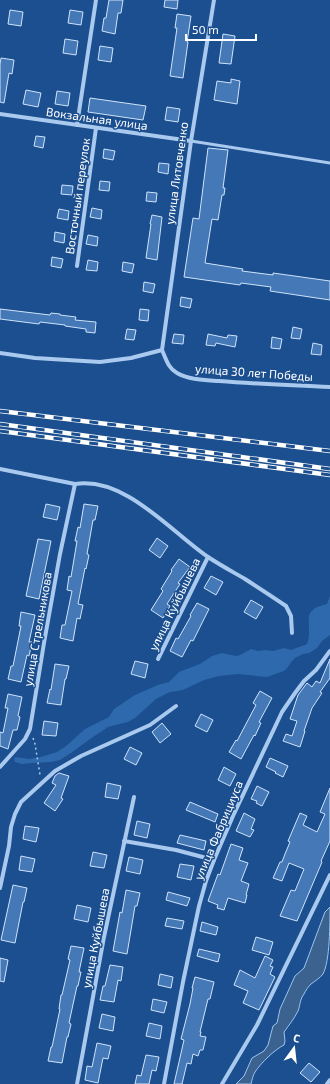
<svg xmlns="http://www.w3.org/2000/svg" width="330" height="1084" font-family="'Exo 2',sans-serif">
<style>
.green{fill:#2e69ad}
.water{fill:#3c6290;stroke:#9cc4f0}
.building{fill:#4478b7;stroke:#cfe3fa}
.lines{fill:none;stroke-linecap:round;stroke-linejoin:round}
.path{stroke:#a9c9ee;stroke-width:1.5;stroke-dasharray:2 3;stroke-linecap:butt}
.lane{stroke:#a9c9ee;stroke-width:3}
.street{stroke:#a9c9ee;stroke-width:4}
.rail-casing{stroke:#fff;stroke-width:4.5}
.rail{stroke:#1b4f8f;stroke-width:3;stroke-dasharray:9;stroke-linecap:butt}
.labels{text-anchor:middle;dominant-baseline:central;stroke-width:3;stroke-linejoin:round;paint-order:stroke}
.street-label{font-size:12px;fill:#fff;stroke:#1b4f8f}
</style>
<rect width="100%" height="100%" fill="#1b4f8f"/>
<!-- green -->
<path class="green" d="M330,596V635L322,641L317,648L309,653L303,654L295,658L292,661L288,667L284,671L267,677L238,674L219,676L204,680L183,690L170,692L156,699L135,718L128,722L108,727L90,739L71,753L60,760L51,762L32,763L22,764L15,762L14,760L15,757L29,759L41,757L57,752L66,746L85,729L109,717L114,709L135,695L158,685L169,682L179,672L200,664L212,656L222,653L236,656L240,655L251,649L258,651L266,650L273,651L284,648L291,650L307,644C314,625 298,610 327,604Z"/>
<!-- water -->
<path class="water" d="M330,907C330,923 330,961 323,974C320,978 315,981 311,984C308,987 306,990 304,994C300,999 300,1006 298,1011C294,1019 289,1025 284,1032L285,1041L284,1045C274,1050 261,1063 255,1072C253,1075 252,1080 251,1084H236L244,1076L252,1058L264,1051L268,1045L273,1026L277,1023L280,1009L295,976L304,968L325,912Z"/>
<!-- building -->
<g class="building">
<polygon points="109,0 123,0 121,13 118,13 115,34 102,31 104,18 106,18"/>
<polygon points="165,0 178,0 177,9 164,7"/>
<polygon points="10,10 23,12 21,26 8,24"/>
<polygon points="70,10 83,12 81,25 68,23"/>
<polygon points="177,14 191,16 187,42 188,42 183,78 170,76 177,28 175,28"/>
<polygon points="223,34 235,36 231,64 219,63"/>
<polygon points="65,39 78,41 76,55 63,53"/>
<polygon points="100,46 113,48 111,62 98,60"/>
<polygon points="1,58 14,60 12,74 9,73 4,103 0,102 0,64"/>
<polygon points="231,79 240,81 237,104 214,100 217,81 231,83"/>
<polygon points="26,90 41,93 38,107 23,104"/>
<polygon points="57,91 70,93 68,106 55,104"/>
<polygon points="90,98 146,106 143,120 88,112"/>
<polygon points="167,107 180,109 178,122 165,120"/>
<polygon points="36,136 45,137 43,148 34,146"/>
<polygon points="208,148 228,150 223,188 225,188 224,195 222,195 218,220 212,219 205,263 243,269 242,271 273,275 273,273 330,281 330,300 270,291 271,287 241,283 240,285 184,277 193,218 199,219"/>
<polygon points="104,149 115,151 113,160 103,158"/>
<polygon points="159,163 169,164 168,174 158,172"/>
<polygon points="100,181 110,182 109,191 99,190"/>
<polygon points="62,185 73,186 72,195 61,194"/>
<polygon points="147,192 157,193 156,202 146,201"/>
<polygon points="92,208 102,210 101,219 90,217"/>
<polygon points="59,209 69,211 68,220 57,218"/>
<polygon points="152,215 162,217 157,260 146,258 151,224 150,224"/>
<polygon points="55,232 65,234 64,243 54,241"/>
<polygon points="88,235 98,237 97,246 86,244"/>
<polygon points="52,257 63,259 61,268 51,266"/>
<polygon points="88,260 98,262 97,271 86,270"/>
<polygon points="123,262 134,264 132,273 122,271"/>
<polygon points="144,282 155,284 153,293 143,291"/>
<polygon points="181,297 192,299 190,308 180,306"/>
<polygon points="0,309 50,315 51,313 60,314 60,315 76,317 75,320 96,322 95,333 86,332 86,329 65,326 65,325 40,322 39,324 0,319"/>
<polygon points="140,309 149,310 148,321 139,320"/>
<polygon points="293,327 302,329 300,339 291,338"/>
<polygon points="127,329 136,330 134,340 125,339"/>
<polygon points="174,334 184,335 183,344 172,343"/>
<polygon points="208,334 227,338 228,335 237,336 235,347 216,343 215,346 206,345"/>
<polygon points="272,337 282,339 280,349 271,348"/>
<polygon points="313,343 322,345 321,355 311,354"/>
<polygon points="46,504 60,507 57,520 43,517"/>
<polygon points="84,504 98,506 95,520 93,520 87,554 89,555 86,569 85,568 78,604 83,605 80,619 77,618 73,641 60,638 62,625 65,625 72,591 67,590 69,576 71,577 77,541 75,541 78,527 80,528"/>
<polygon points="157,538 168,546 160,558 149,550"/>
<polygon points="38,539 51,541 39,599 26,596"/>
<polygon points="179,559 190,567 178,583 180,584 167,604 170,606 163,618 151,610 163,591 161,589 172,571 171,570"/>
<polygon points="211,576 223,582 216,595 204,588"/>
<polygon points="251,600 263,607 256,619 244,612"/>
<polygon points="197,603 209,609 193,641 191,640 182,657 170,651 176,638 178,639 191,616 190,615"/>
<polygon points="21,612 35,615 29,642 32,642 29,656 27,655 21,682 8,679 11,666 13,666 21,626 19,626"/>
<polygon points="330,659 330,678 320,692 322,693 312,708 304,731 305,731 300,747 283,741 286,734 292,736 297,721 290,719 298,695 307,683 312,687 316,681 320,683"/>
<polygon points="135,661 148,664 145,678 131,674"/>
<polygon points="55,664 69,666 66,679 65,679 61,705 47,703 50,689 51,690"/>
<polygon points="260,691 272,698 259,722 261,723 255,736 254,735 241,759 229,752 236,740 237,741 256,705 253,703"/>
<polygon points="8,694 22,697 18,716 20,717 17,730 13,730 8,749 0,746 0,732 3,733 8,708 5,708"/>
<polygon points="201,714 213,720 207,732 195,726"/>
<polygon points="44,721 58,723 56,736 42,735"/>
<polygon points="162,723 171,734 160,743 152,732"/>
<polygon points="130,747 142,753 136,765 124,759"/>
<polygon points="270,758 288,766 283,777 275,773 276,772 266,767"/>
<polygon points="224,767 236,774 230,786 218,780"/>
<polygon points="59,773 69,776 61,798 63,799 55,811 44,803 56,785 52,783 55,776"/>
<polygon points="107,783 121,786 118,799 105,797"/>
<polygon points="257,786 269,792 262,806 256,803 257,801 251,799"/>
<polygon points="330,788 330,841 321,861 322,862 297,921 280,916 291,890 295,891 304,869 289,863 282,881 273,878 280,862 282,862 285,854 290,842 288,841 300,813 307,816 303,825 317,832 325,814 320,812"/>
<polygon points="190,802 218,814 215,822 186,810"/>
<polygon points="244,813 255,819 251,829 254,830 250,837 236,831"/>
<polygon points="137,821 150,824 147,838 134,835"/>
<polygon points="25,826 39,828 36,842 23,839"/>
<polygon points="180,835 206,841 204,850 177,843"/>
<polygon points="231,844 243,848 239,860 248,863 241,881 249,884 246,895 247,895 245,903 228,898 224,910 217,908 218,905 208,901 218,874 220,875"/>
<polygon points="93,852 107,855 104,868 90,866"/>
<polygon points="21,856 35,859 32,872 19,870"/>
<polygon points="129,857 143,860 140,874 126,871"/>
<polygon points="180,864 194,866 191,880 177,877"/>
<polygon points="13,885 27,888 24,902 23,902 15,943 1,940"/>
<polygon points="126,890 140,893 137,906 135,906 127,954 113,951 120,912 122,913"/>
<polygon points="168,892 190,898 187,906 166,900"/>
<polygon points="77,905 91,908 88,922 74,919"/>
<polygon points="167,918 184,921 182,929 165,926"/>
<polygon points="202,922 218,927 216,935 200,931"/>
<polygon points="256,937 273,942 269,955 252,950"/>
<polygon points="71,946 84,948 79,972 81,972 78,986 77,986 69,1023 71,1024 68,1037 67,1037 62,1063 48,1061 51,1047 52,1047 60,1009 59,1009 61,995 62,995 70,960 68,959"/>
<polygon points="199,949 220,954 218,962 197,956"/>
<polygon points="265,956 273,960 270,966 273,967 270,974 275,977 259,1010 243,1003 248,991 234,985 240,970 255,978"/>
<polygon points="0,958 8,960 4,982 0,981"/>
<polygon points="110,965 123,967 121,981 118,980 114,1002 100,1000 103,986 105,986"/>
<polygon points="160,974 173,977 171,988 158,985"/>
<polygon points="195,977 214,982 210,999 208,999 200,1032 201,1032 200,1036 206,1037 203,1050 200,1050 198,1056 193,1054 191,1064 187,1063 182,1084 174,1084 184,1040 181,1039 190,1004 193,988 192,988"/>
<polygon points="153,999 167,1002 164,1013 151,1010"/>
<polygon points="102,1014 115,1017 113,1031 99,1028"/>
<polygon points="149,1023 162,1026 160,1039 146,1036"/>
<polygon points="97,1043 111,1046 108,1059 103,1058 98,1083 85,1080 87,1066 92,1067"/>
<polygon points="146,1055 159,1057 156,1071 152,1070 149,1084 135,1084 137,1075 141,1076"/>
<polygon points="309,1063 320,1072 311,1082 300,1073"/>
</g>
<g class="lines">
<!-- path -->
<polyline class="path" points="33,738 35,744 40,775"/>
<!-- lane -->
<polyline class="lane" points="191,141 330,163"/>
<!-- street -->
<g class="street">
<polyline points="0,114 191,141"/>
<polyline points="77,125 96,0"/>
<polyline points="77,266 96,128"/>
<polyline points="162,350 191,141 214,0"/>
<path d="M0,353L35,358L100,362L131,358L162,350C166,359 168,368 177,373C189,380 205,380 219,381C256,384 293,385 330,387"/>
<path d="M0,469L75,484C125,476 171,532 208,557C220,565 233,572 245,579C259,588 273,597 286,606L291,616L292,633"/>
<polyline points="158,659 208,557"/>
<polyline points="0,767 25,739 30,729 44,643 60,554 75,484"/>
<polyline points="124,841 176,850 214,860"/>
<polyline points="0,888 9,846 11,827 15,814 21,802 55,771 81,756 150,725 176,706"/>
<polyline points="77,1084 104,937 134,797"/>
<polyline points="164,1084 183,982 199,906 206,881 214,860 233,816 282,712 295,693 304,681 316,670 330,651"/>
<polyline points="222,1084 257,1025 330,875"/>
<polyline points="327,1084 330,1080"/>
</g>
<!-- rail casing -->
<g class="rail-casing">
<g id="rail">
<polyline points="0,411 330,451"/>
<polyline points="0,424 330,469"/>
<polyline points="0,431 330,475"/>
</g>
</g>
<!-- rail -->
<use href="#rail" class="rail"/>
</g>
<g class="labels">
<!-- street labels -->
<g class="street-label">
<text transform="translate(97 118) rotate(8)">Вокзальная улица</text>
<text transform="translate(176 173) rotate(-82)">улица Литовченко</text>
<text transform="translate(77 196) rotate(-82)">Восточный переулок</text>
<text transform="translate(254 372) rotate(4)">улица 30 лет Победы</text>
<text transform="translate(174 604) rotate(-64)">улица Куйбышева</text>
<text transform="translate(37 629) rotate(-80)">улица Стрельникова</text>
<text transform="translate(218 830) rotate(-67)">улица Фабрициуса</text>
<text transform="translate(95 938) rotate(-79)">улица Куйбышева</text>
</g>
</g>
<!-- north arrow -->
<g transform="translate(294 1048) rotate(15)" stroke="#1b4f8f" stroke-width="3" paint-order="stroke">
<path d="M0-3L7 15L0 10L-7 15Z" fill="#ffffff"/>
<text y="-6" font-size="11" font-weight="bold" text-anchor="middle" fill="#ffffff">С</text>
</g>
<!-- scale -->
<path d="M186 34v6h70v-6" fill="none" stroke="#ffffff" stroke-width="2"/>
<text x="192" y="34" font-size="12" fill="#ffffff" stroke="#1b4f8f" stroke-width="3" paint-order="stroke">50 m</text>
</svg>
